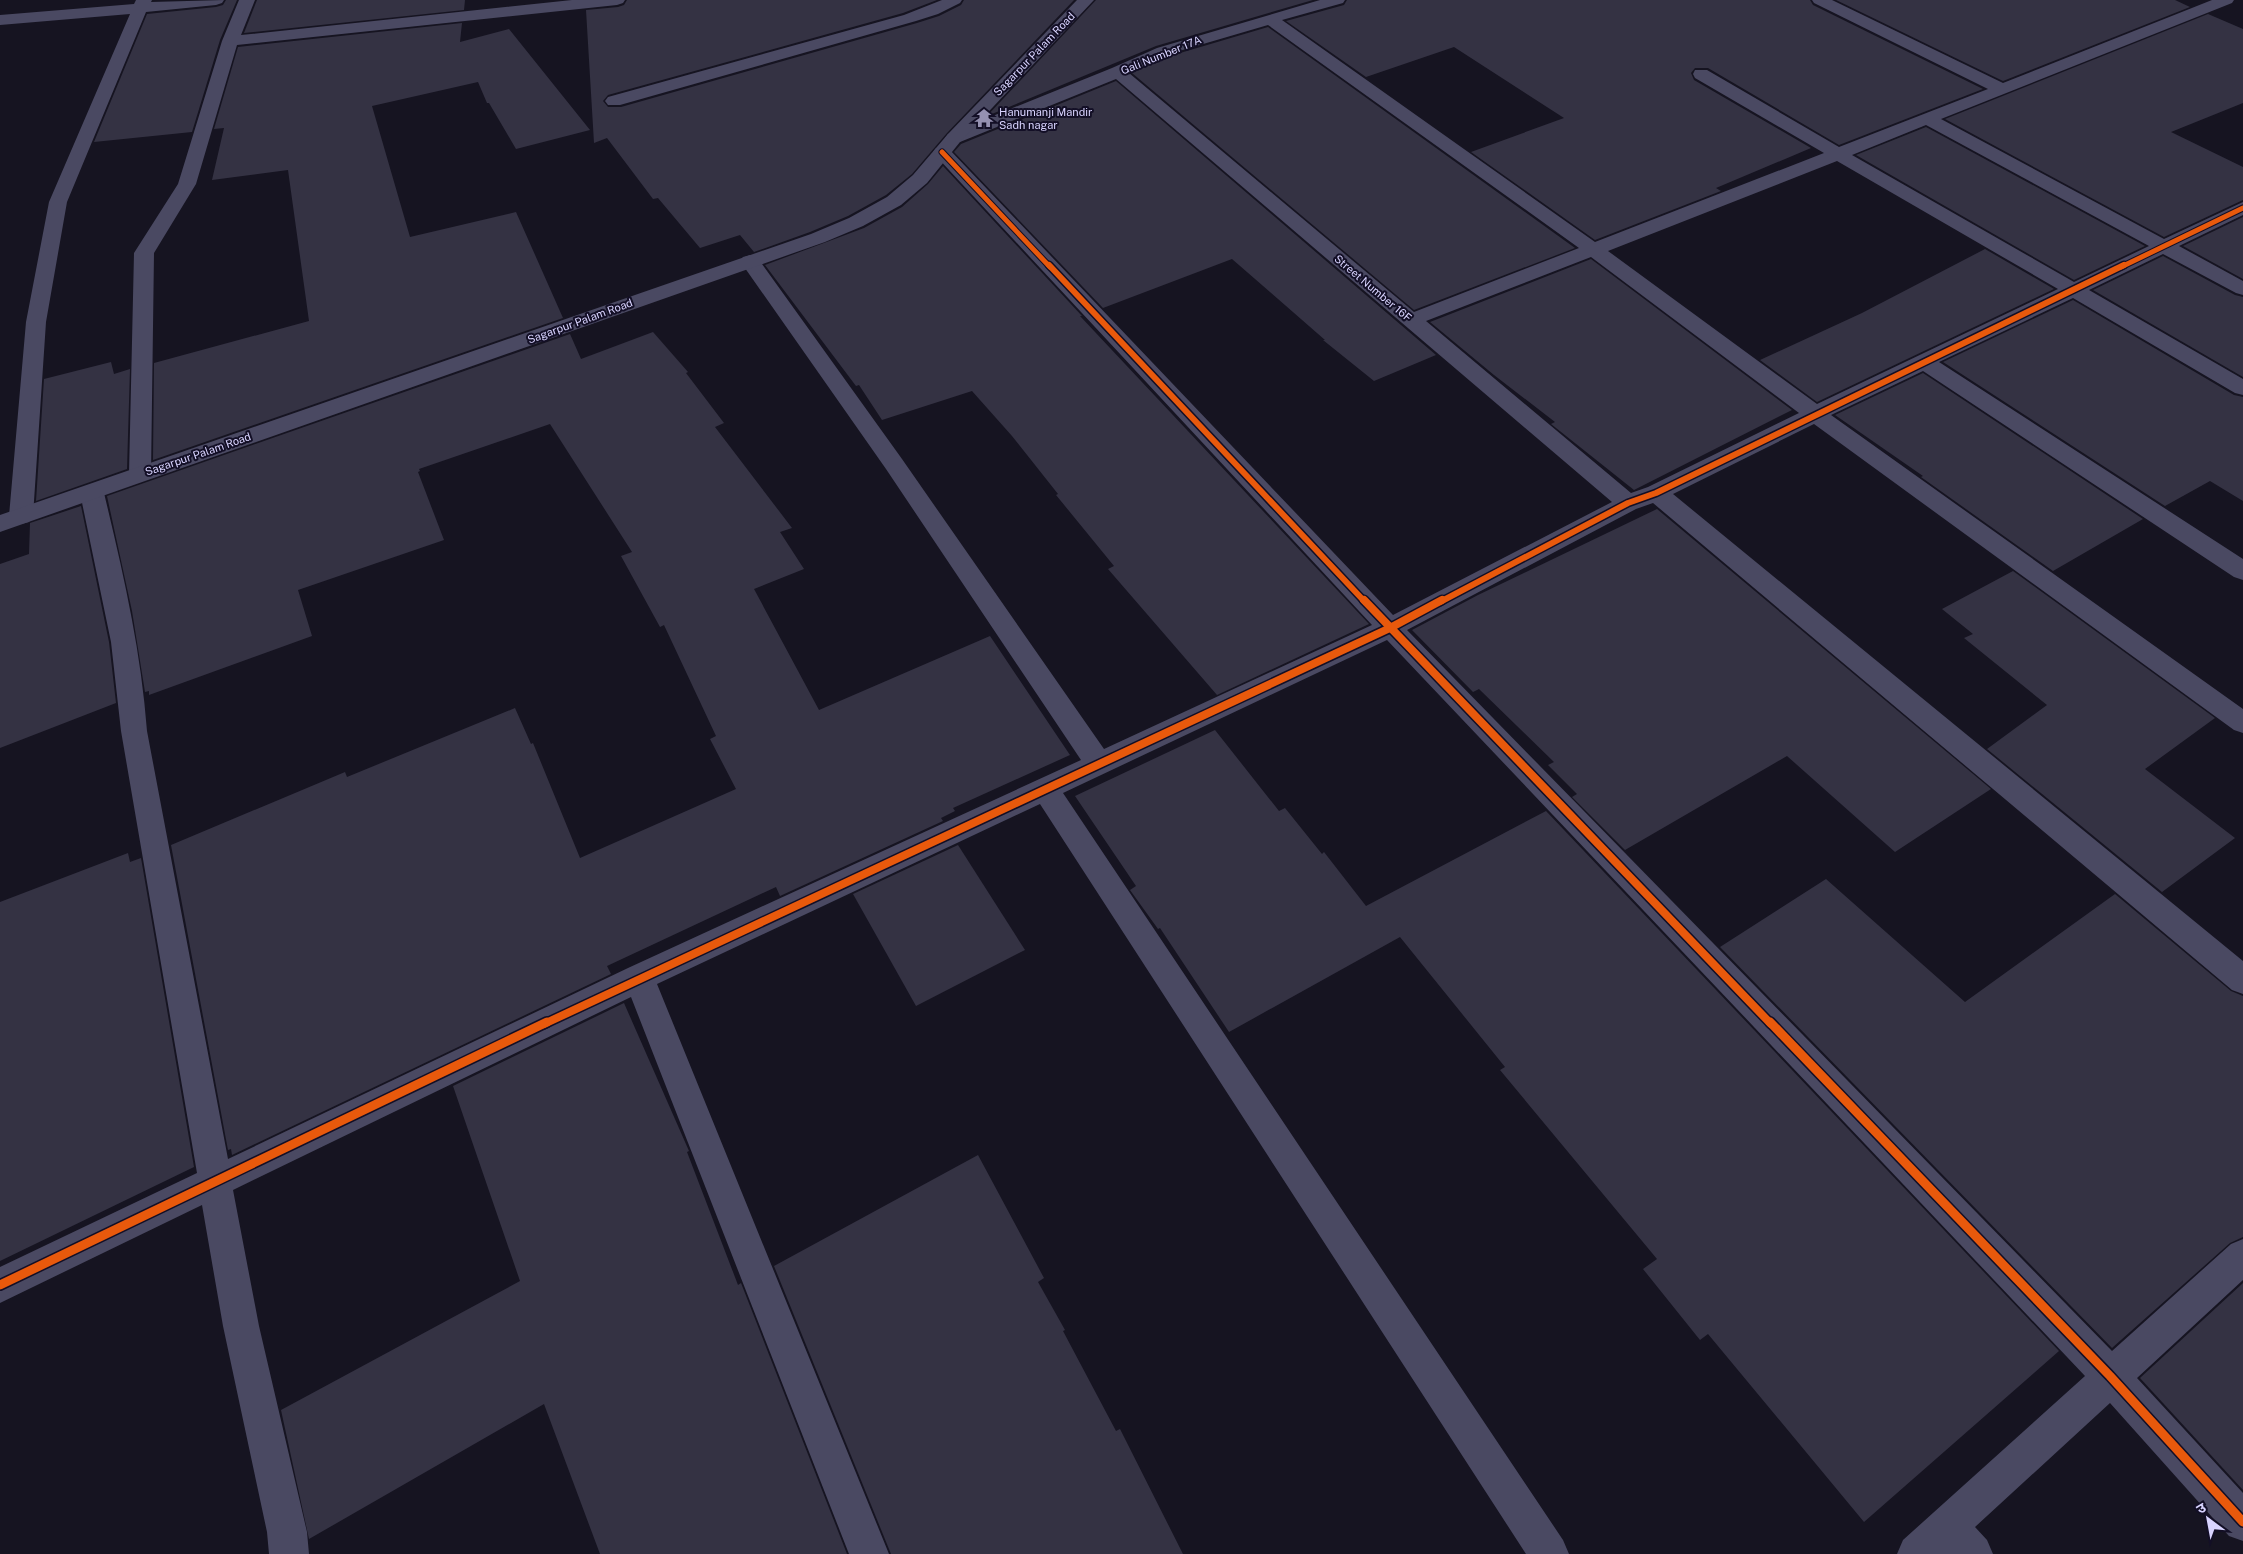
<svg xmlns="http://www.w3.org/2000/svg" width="2243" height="1554" font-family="'Public Sans','Noto Sans Devanagari',sans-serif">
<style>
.building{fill:#343243}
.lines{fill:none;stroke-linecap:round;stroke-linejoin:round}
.minor{fill:#4a4962;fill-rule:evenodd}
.tertiary{fill:#4a4962;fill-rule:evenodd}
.cycleway-far3-casing{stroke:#130f26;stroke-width:7}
.cycleway-far2-casing{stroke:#130f26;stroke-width:9}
.cycleway-far1-casing{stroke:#130f26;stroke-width:11}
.cycleway-casing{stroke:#130f26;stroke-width:12}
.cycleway-far3{stroke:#e8590c;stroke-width:5}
.cycleway-far2{stroke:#e8590c;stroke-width:6}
.cycleway-far1{stroke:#e8590c;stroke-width:8}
.cycleway{stroke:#e8590c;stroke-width:9}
.labels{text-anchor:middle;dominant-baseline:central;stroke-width:4;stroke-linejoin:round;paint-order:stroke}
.far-street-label{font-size:11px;fill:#d9d4ff;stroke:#130f26}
.far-poi-label{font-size:11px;fill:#d9d4ff;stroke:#130f26;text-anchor:start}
</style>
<rect width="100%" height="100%" fill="#161421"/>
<!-- building -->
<g class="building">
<polygon points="226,0 237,0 220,40 192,132 94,142 147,14 216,7 223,5"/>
<polygon points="257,0 465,0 464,10 244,33"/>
<polygon points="627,0 937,0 903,13 608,95 603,101 608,107 621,107 917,23 939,16 961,5 964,0 1074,0 947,133 912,174 886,195 848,216 810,232 754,252 740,235 700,248 658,198 653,199 607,138 594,143 586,10 618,7 624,5"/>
<polygon points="1096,0 1313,0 1156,46 987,116"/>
<polygon points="1347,0 1810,0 1813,5 1983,89 1839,145 1708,68 1695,68 1691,73 1694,80 1811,148 1716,188 1721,191 1595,240 1471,152 1564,118 1454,47 1366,77 1286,21 1344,5"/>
<polygon points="1836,0 2175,0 2190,7 2003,81"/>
<polygon points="2208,14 2243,29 2243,103 2171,132 2243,167 2243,200 2164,237 1945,119"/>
<polygon points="462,23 460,42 509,29 590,130 516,149 489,103 487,103 478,82 372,106 410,237 516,212 563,318 153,460 154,363 309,321 288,170 212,180 224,128 214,129 238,47"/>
<polygon points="1268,27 1575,248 1414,310 1132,73 1170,56"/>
<polygon points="1116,81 1436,355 1374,381 1323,340 1325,340 1232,259 1103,308 954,152 961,144"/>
<polygon points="1926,127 2145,246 2074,280 1856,155"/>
<polygon points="943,166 1082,316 1080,316 1369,624 1217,695 1108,569 1114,566 1056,495 1058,494 1012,436 972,391 882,420 859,385 856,386 765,265 864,228 902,207 928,184"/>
<polygon points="2243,217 2243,279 2183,246"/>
<polygon points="1985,249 2054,289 1817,402 1760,360 1862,313"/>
<polygon points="2163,256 2235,295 2243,297 2243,377 2093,290"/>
<polygon points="1591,259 1792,410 1634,490 1551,424 1555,422 1494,375 1430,322"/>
<polygon points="2073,300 2234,395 2243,397 2243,501 2210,481 2165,506 1943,362"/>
<polygon points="653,332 688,372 686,373 724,423 715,427 792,528 780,532 804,569 754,589 819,710 990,636 1070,755 953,808 955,811 941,818 943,821 780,896 776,887 607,966 611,974 232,1155 231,1149 228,1150 171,845 345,772 347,777 515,708 531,744 533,743 580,858 736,789 710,739 716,736 664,625 660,627 621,556 632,552 550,424 419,469 420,471 418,472 444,540 298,590 312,636 149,695 149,691 145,692 132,611 107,496 570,334 581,359"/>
<polygon points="111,362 114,374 130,369 127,469 36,501 44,379"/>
<polygon points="1923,373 2143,519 2053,571 1921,477 1923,476 1835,415"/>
<polygon points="81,506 109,642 116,703 0,748 0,564 29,554 30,523"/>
<polygon points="1657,509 1991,789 1895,852 1787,756 1625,850 1572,797 1577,794 1548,765 1554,762 1479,689 1473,692 1412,630 1478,595"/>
<polygon points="2013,571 2215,718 2145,769 2235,838 2162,892 1987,749 2047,705 1964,638 1973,634 1942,609"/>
<polygon points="1215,730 1279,811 1285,808 1322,854 1324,852 1366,906 1546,811 2059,1351 1864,1522 1708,1334 1700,1340 1643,1269 1657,1259 1500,1070 1505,1067 1400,937 1229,1032 1160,928 1158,929 1130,890 1136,886 1075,796"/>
<polygon points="958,845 1025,950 916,1006 853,894"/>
<polygon points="128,853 130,862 141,858 194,1167 0,1261 0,902"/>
<polygon points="1826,879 1965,1002 2115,894 2231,991 2243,996 2243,1237 2230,1243 2112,1348 1720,947"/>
<polygon points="624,1003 689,1151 687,1152 738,1285 741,1283 847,1554 600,1554 544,1404 309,1539 281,1410 520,1281 453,1086"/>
<polygon points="978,1155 1044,1278 1038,1282 1065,1330 1063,1331 1116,1431 1120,1429 1183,1554 891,1554 774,1266"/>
<polygon points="2243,1283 2243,1490 2140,1378"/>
</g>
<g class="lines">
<!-- minor -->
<g class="minor">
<polygon points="136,0 152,0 151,2 224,0 222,3 216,5 146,12 67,202 46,322 33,516 29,522 21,524 13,522 9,516 26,322 49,202 130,14 0,25 0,15 134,4"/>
<polygon points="239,0 255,0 241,35 572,0 625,0 623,3 617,5 237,45 196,184 154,253 151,474 148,479 140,482 132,479 129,474 134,253 178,184 222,41"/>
<polygon points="942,0 962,0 960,3 938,14 916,21 620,105 608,105 605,101 608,97 904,15"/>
<path d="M1320,0H1345L1343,3L1282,20L1595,242L1824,153L1695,78L1693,74L1695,70H1707L1839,147L1988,89L1814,3L1812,0H1832L2003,83L2212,0H2234L2232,3L1941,119L2164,239L2243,202V215L2179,246L2243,281V295L2236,293L2163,254L2089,290L2243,379V395L2235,393L2073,298L1939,362L2243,559V580L2234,577L1923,371L1831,415L2243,709V733L2234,730L1814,424L1673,494L2243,961V994L2232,990L1653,503L1636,509L1407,630L2112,1351L2231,1244L2243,1239V1280L2137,1378L2243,1493V1541L2229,1536L2110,1403L1975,1527L1987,1540L1993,1554H1897L1903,1540L2085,1376L1387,640L1063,793L1563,1540L1569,1554H1526L1040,804L657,984L889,1554H849L631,997L233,1190L259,1326L307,1532L309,1554H269L267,1532L223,1326L202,1205L0,1303V1267L197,1173L121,731L111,642L80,493L84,487L92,485L100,487L104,493C123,572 141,650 147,731L228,1159L628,968L1081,760L886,469L740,261L743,257L750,255L757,257L902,459L1104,749L1372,625L936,156L933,152L936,148L942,147L948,148L1393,615L1612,502L1116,79L960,142H948L945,138L948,134L1112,68L1157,48ZM1268,25L1579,248L1414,312L1129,73L1169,54ZM1926,125L2149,246L2074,282L1852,155ZM1837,161L2058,289L1817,404L1608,251ZM1591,257L1799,413L1648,487L1631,493L1426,321Z"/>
</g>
<!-- tertiary -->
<polygon class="tertiary" points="1077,0 1094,0 960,142 927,183 901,205 863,226 825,242 0,532 0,515 811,234 849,218 887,197 913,175 948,134"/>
<!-- cycleway-far3 casing -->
<g class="cycleway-far3-casing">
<g id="cycleway-far3">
<polyline points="942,152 1050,267"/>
<polyline points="2121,267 2243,208"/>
</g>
</g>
<!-- cycleway-far2 casing -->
<g class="cycleway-far2-casing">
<g id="cycleway-far2">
<polyline points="1049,265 1365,602"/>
<polyline points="1440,602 1628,503 1656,493 2124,265"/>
</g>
</g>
<!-- cycleway-far1 casing -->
<g class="cycleway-far1-casing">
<g id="cycleway-far1">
<polyline points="1364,600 1771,1024"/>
<polyline points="544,1024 1390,628 1442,600"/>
</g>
</g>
<!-- cycleway casing -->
<g class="cycleway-casing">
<g id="cycleway">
<polyline points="1770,1022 2110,1376 2243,1522"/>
<polyline points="0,1285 547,1022"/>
</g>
</g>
<!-- cycleway-far3 -->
<use href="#cycleway-far3" class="cycleway-far3"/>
<!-- cycleway-far2 -->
<use href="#cycleway-far2" class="cycleway-far2"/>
<!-- cycleway-far1 -->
<use href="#cycleway-far1" class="cycleway-far1"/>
<!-- cycleway -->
<use href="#cycleway" class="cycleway"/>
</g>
<!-- icons -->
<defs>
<g id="temple-bare" transform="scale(1.5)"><path d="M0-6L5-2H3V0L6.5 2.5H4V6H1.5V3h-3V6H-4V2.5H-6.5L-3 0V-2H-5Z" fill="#9591b1" stroke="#130f26" stroke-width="2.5" paint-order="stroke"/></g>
</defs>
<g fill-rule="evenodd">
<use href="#temple-bare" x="984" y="118"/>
</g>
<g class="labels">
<!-- far-street labels -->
<g class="far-street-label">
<text transform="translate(1034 54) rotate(-46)">Sagarpur Palam Road</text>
<text transform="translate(1161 55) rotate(-22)">Gali Number 17A</text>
<text transform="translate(1373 288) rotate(40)">Street Number 16F</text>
<text transform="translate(580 321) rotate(-20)">Sagarpur Palam Road</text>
<text transform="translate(198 454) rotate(-19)">Sagarpur Palam Road</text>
</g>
<!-- far-poi labels -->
<g class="far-poi-label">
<text x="999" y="112">Hanumanji Mandir<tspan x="999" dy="13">Sadh nagar</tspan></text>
</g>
</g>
<!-- north arrow -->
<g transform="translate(2208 1519) rotate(328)" stroke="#130f26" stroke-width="4" paint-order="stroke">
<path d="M0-4L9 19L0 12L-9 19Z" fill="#d9d4ff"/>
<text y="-8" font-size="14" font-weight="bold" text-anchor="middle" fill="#d9d4ff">उ</text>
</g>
</svg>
